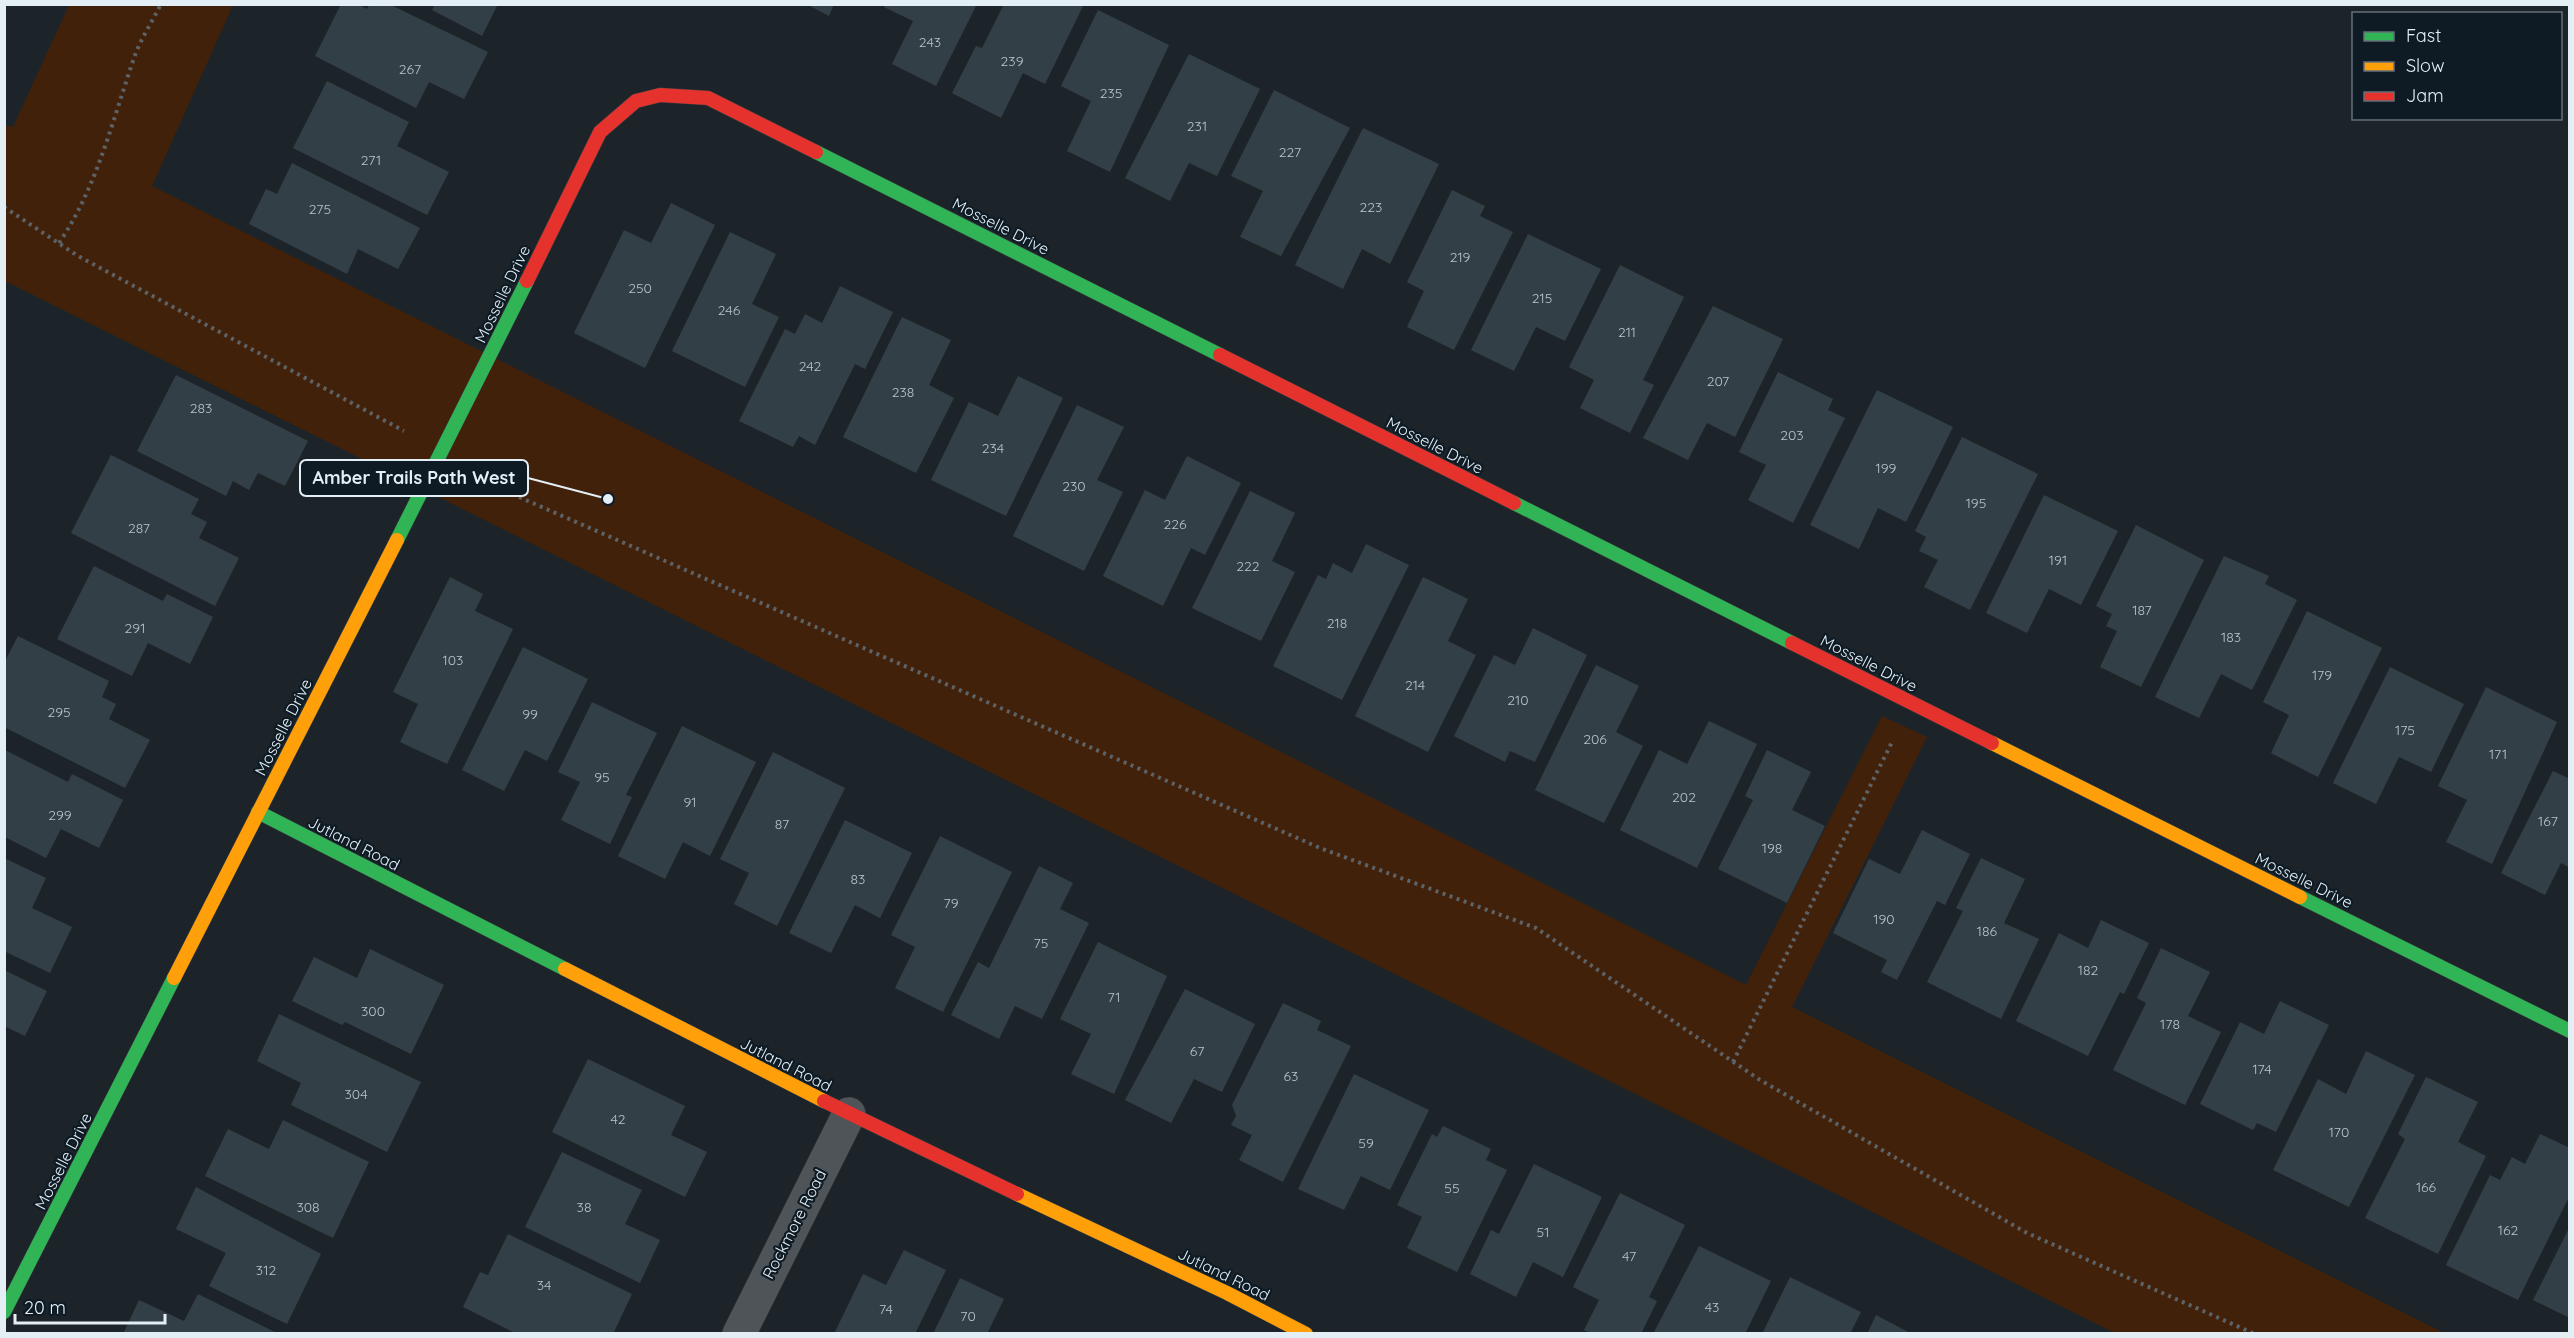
<svg xmlns="http://www.w3.org/2000/svg" width="2574" height="1338" font-family="Quicksand,sans-serif">
<style>
.green{fill:#42210a}
.building{fill:#333f46}
.lines{fill:none;stroke-linecap:round;stroke-linejoin:round}
.street-casing{stroke:#393e42;stroke-width:34}
.fast-casing{stroke:#393e42;stroke-width:15}
.slow-casing{stroke:#393e42;stroke-width:15}
.jam-casing{stroke:#393e42;stroke-width:15}
.path{stroke:#5d6266;stroke-width:4;stroke-dasharray:3 4.5;stroke-linecap:butt}
.street{stroke:#4f5459;stroke-width:33}
.fast{stroke:#30b455;stroke-width:14}
.slow{stroke:#ff9f0a;stroke-width:14}
.jam{stroke:#e5322d;stroke-width:14}
.labels{text-anchor:middle;dominant-baseline:central;stroke-width:4.5;stroke-linejoin:round;paint-order:stroke}
.number-label{font-size:14px;fill:#b8c2c9}
.street-label{font-size:16px;fill:#e4eef5;stroke:#0e1b25}
.leader{fill:none;stroke:#e4eef5;stroke-width:2}
.callout-dot{fill:#e4eef5;stroke:#0e1b25;stroke-width:2}
.callout{fill:#0e1b25;stroke:#e4eef5;stroke-width:2}
.callout-label{font-size:18px;text-anchor:middle;font-weight:bold;fill:#e4eef5}
</style>
<rect width="100%" height="100%" fill="#1d2429"/>
<!-- green -->
<polygon class="green" points="69,5 233,5 152,186 1746,985 1882,716 1927,737 1792,1007 2444,1333 2115,1333 5,281 4,125 13,127"/>
<!-- building -->
<g class="building">
<polygon points="341,4 357,4 367,9 369,5 391,5 488,52 464,99 429,82 416,108 315,56"/>
<polygon points="435,4 498,4 482,36 432,10"/>
<polygon points="806,4 834,4 829,16"/>
<polygon points="885,4 977,4 936,86 892,64 913,21 884,7"/>
<polygon points="1004,4 1084,4 1045,84 1023,73 1001,118 952,93 976,46 982,48"/>
<polygon points="1098,10 1169,45 1110,172 1067,151 1091,101 1061,86"/>
<polygon points="1189,54 1260,89 1217,176 1189,163 1170,201 1125,178"/>
<polygon points="327,81 409,122 397,146 449,172 427,215 293,148"/>
<polygon points="1274,90 1350,128 1281,256 1240,237 1263,191 1231,176"/>
<polygon points="1363,128 1439,164 1390,264 1362,249 1343,289 1295,265"/>
<polygon points="292,163 420,228 398,269 358,249 347,274 249,224 266,189 277,194"/>
<polygon points="1452,190 1485,206 1480,216 1513,232 1454,350 1407,327 1424,291 1407,282"/>
<polygon points="671,203 715,225 645,368 574,333 624,230 651,243"/>
<polygon points="730,232 776,254 752,304 779,317 745,387 672,351"/>
<polygon points="1528,234 1601,269 1565,341 1536,327 1514,371 1471,350"/>
<polygon points="1620,265 1684,297 1643,380 1654,385 1630,433 1580,408 1594,380 1569,367"/>
<polygon points="840,286 893,312 865,369 855,364 815,445 799,436 793,447 739,421 785,329 795,334 805,314 822,323"/>
<polygon points="1713,306 1783,339 1735,437 1707,423 1688,460 1643,438"/>
<polygon points="902,317 951,340 929,385 954,398 916,473 843,437"/>
<polygon points="1778,372 1833,399 1828,410 1845,418 1793,523 1748,500 1766,465 1739,452"/>
<polygon points="176,375 308,441 285,486 258,473 249,490 233,481 226,496 137,451"/>
<polygon points="1018,376 1063,398 1006,516 931,480 969,402 998,416"/>
<polygon points="1877,390 1953,427 1906,522 1878,508 1859,549 1810,525"/>
<polygon points="1077,405 1124,427 1097,480 1123,492 1084,571 1013,536"/>
<polygon points="1962,437 2038,474 1970,610 1924,587 1938,560 1919,551 1926,537 1915,531"/>
<polygon points="111,455 199,499 191,514 207,522 199,538 239,558 215,606 71,533"/>
<polygon points="1187,456 1241,483 1205,555 1191,548 1163,606 1103,576 1145,490 1165,500"/>
<polygon points="1250,491 1295,513 1272,561 1295,572 1261,641 1192,608"/>
<polygon points="2044,495 2118,531 2081,605 2049,589 2027,633 1986,613"/>
<polygon points="2136,525 2204,560 2141,687 2100,667 2117,631 2106,626 2112,614 2096,606"/>
<polygon points="1366,544 1409,565 1342,700 1273,666 1318,575 1326,579 1333,563 1352,573"/>
<polygon points="2224,556 2269,576 2265,584 2297,600 2252,690 2221,674 2199,718 2155,697"/>
<polygon points="94,566 163,601 167,594 213,617 190,664 148,643 132,676 57,639"/>
<polygon points="450,577 483,594 475,611 513,629 447,764 400,742 418,704 393,692"/>
<polygon points="1423,577 1468,599 1448,641 1476,655 1428,752 1355,716"/>
<polygon points="2307,611 2382,648 2318,777 2271,753 2289,715 2263,702"/>
<polygon points="1533,628 1587,655 1535,762 1510,751 1505,762 1454,736 1494,655 1515,665"/>
<polygon points="18,636 109,681 102,697 116,704 109,719 150,740 125,788 4,727 4,663"/>
<polygon points="523,647 588,679 547,761 525,750 504,791 462,770"/>
<polygon points="1596,665 1639,686 1616,732 1643,746 1604,823 1535,790"/>
<polygon points="2390,667 2464,704 2431,772 2399,757 2376,804 2333,783"/>
<polygon points="2486,687 2557,722 2492,864 2446,842 2467,800 2438,786"/>
<polygon points="592,702 657,733 626,795 632,797 610,844 561,820 580,782 558,772"/>
<polygon points="1709,721 1757,744 1697,868 1620,830 1659,750 1687,764"/>
<polygon points="682,726 756,762 710,856 683,842 665,879 618,856"/>
<polygon points="5,750 68,782 72,774 123,800 99,848 61,829 46,858 5,837"/>
<polygon points="1767,750 1811,772 1792,810 1825,826 1787,903 1718,869 1753,800 1745,796"/>
<polygon points="773,752 845,788 777,926 734,904 749,873 720,859"/>
<polygon points="2553,771 2570,779 2570,868 2561,863 2545,895 2501,873"/>
<polygon points="845,820 912,853 880,918 855,905 831,953 789,933"/>
<polygon points="1922,830 1970,854 1945,905 1937,901 1897,980 1881,972 1887,960 1833,933 1869,859 1900,874"/>
<polygon points="940,836 1012,872 943,1012 895,988 915,947 891,935"/>
<polygon points="4,858 46,878 32,908 72,927 50,973 4,951"/>
<polygon points="1981,858 2025,879 2004,923 2039,939 2001,1019 1927,982 1963,911 1956,908"/>
<polygon points="1039,866 1073,883 1060,909 1089,923 1042,1019 1015,1006 999,1039 951,1015 978,962 989,968"/>
<polygon points="2101,920 2149,943 2124,994 2120,992 2088,1056 2016,1021 2059,933 2088,948"/>
<polygon points="1098,942 1167,976 1114,1094 1071,1074 1091,1034 1060,1019"/>
<polygon points="2161,948 2210,972 2188,1016 2221,1032 2185,1105 2113,1070 2146,1003 2137,998"/>
<polygon points="370,949 444,985 411,1054 345,1022 342,1025 292,1001 314,957 357,978"/>
<polygon points="4,970 47,991 25,1036 4,1026"/>
<polygon points="1185,989 1255,1024 1222,1092 1194,1079 1171,1123 1125,1100"/>
<polygon points="2280,1001 2329,1025 2276,1132 2257,1123 2253,1130 2200,1104 2240,1022 2264,1034"/>
<polygon points="1283,1003 1321,1021 1317,1030 1351,1046 1283,1182 1239,1160 1252,1135 1231,1125 1236,1116 1232,1105"/>
<polygon points="279,1014 421,1082 387,1152 291,1105 301,1083 257,1061"/>
<polygon points="2366,1051 2415,1075 2349,1207 2273,1170 2318,1079 2346,1094"/>
<polygon points="588,1059 685,1106 671,1135 707,1152 685,1197 552,1132"/>
<polygon points="1354,1074 1429,1110 1390,1190 1361,1176 1344,1210 1298,1189"/>
<polygon points="2426,1077 2478,1102 2458,1142 2486,1156 2438,1254 2365,1218 2405,1139 2398,1134"/>
<polygon points="283,1120 369,1162 333,1238 205,1176 228,1129 269,1149"/>
<polygon points="1443,1126 1491,1149 1486,1160 1507,1170 1457,1272 1407,1248 1422,1217 1397,1205 1432,1134 1437,1137"/>
<polygon points="2540,1134 2570,1148 2570,1195 2518,1300 2446,1265 2490,1175 2500,1180 2512,1157 2525,1164"/>
<polygon points="562,1152 642,1190 625,1224 660,1240 640,1283 525,1227"/>
<polygon points="1534,1164 1602,1197 1563,1277 1533,1262 1516,1297 1470,1274 1491,1230 1499,1234"/>
<polygon points="196,1187 321,1254 287,1324 209,1286 226,1253 176,1229"/>
<polygon points="1620,1193 1685,1225 1649,1297 1657,1301 1641,1334 1592,1334 1584,1330 1599,1300 1573,1287"/>
<polygon points="2570,1226 2570,1318 2533,1300"/>
<polygon points="508,1234 632,1294 613,1334 517,1334 463,1307 480,1272 488,1275"/>
<polygon points="1699,1246 1771,1281 1745,1334 1653,1334"/>
<polygon points="904,1250 946,1270 915,1334 834,1334 863,1274 886,1285"/>
<polygon points="1790,1277 1861,1312 1850,1334 1762,1334"/>
<polygon points="960,1278 1004,1299 987,1334 933,1334"/>
<polygon points="198,1294 279,1334 123,1334 139,1300 184,1321"/>
<polygon points="1876,1315 1912,1334 1867,1334"/>
</g>
<g class="lines">
<!-- street casing -->
<g class="street-casing">
<polyline id="street" points="739,1334 849,1114"/>
</g>
<!-- fast casing -->
<g class="fast-casing">
<g id="fast">
<polyline points="816,152 1220,355"/>
<polyline points="1514,503 1792,643"/>
<polyline points="397,540 527,281"/>
<polyline points="258,812 565,969"/>
<polyline points="2300,897 2570,1031"/>
<polyline points="4,1312 174,978"/>
</g>
</g>
<!-- slow casing -->
<g class="slow-casing">
<g id="slow">
<polyline points="1992,743 2300,897"/>
<polyline points="565,969 824,1101"/>
<polyline points="174,978 397,540"/>
<polyline points="1017,1194 1227,1293 1306,1334"/>
</g>
</g>
<!-- jam casing -->
<g class="jam-casing">
<g id="jam">
<polyline points="527,281 600,132 636,101 660,95 708,98 816,152"/>
<polyline points="1220,355 1514,503"/>
<polyline points="1792,643 1992,743"/>
<polyline points="824,1101 1017,1194"/>
</g>
</g>
<!-- path -->
<g class="path">
<polyline points="4,207 78,256 404,431"/>
<path d="M59,243C97,187 112,122 134,58C140,40 152,22 161,4"/>
<polyline points="478,479 1320,848 1536,928 1760,1080 2027,1233 2255,1334"/>
<polyline points="1733,1062 1893,740"/>
</g>
<!-- street -->
<use href="#street" class="street"/>
<!-- fast -->
<use href="#fast" class="fast"/>
<!-- slow -->
<use href="#slow" class="slow"/>
<!-- jam -->
<use href="#jam" class="jam"/>
</g>
<g class="labels">
<!-- number labels -->
<g class="number-label">
<text x="930" y="42">243</text>
<text x="1012" y="61">239</text>
<text x="410" y="69">267</text>
<text x="1111" y="93">235</text>
<text x="1197" y="126">231</text>
<text x="1290" y="152">227</text>
<text x="371" y="160">271</text>
<text x="1371" y="207">223</text>
<text x="320" y="209">275</text>
<text x="1460" y="257">219</text>
<text x="640" y="288">250</text>
<text x="1542" y="298">215</text>
<text x="729" y="310">246</text>
<text x="1627" y="332">211</text>
<text x="810" y="366">242</text>
<text x="1718" y="381">207</text>
<text x="903" y="392">238</text>
<text x="201" y="408">283</text>
<text x="1792" y="435">203</text>
<text x="993" y="448">234</text>
<text x="1886" y="468">199</text>
<text x="1074" y="486">230</text>
<text x="1976" y="503">195</text>
<text x="1175" y="524">226</text>
<text x="139" y="528">287</text>
<text x="2058" y="560">191</text>
<text x="1248" y="566">222</text>
<text x="2142" y="610">187</text>
<text x="1337" y="623">218</text>
<text x="135" y="628">291</text>
<text x="2231" y="637">183</text>
<text x="453" y="660">103</text>
<text x="2322" y="675">179</text>
<text x="1415" y="685">214</text>
<text x="1518" y="700">210</text>
<text x="59" y="712">295</text>
<text x="530" y="714">99</text>
<text x="2405" y="730">175</text>
<text x="1595" y="739">206</text>
<text x="2498" y="754">171</text>
<text x="602" y="777">95</text>
<text x="1684" y="797">202</text>
<text x="690" y="802">91</text>
<text x="60" y="815">299</text>
<text x="2548" y="821">167</text>
<text x="782" y="824">87</text>
<text x="1772" y="848">198</text>
<text x="858" y="879">83</text>
<text x="951" y="903">79</text>
<text x="1884" y="919">190</text>
<text x="1987" y="931">186</text>
<text x="1041" y="943">75</text>
<text x="2088" y="970">182</text>
<text x="1114" y="997">71</text>
<text x="373" y="1011">300</text>
<text x="2170" y="1024">178</text>
<text x="1197" y="1051">67</text>
<text x="2262" y="1069">174</text>
<text x="1291" y="1076">63</text>
<text x="356" y="1094">304</text>
<text x="618" y="1119">42</text>
<text x="2339" y="1132">170</text>
<text x="1366" y="1143">59</text>
<text x="2426" y="1187">166</text>
<text x="1452" y="1188">55</text>
<text x="308" y="1207">308</text>
<text x="584" y="1207">38</text>
<text x="2508" y="1230">162</text>
<text x="1543" y="1232">51</text>
<text x="1629" y="1256">47</text>
<text x="266" y="1270">312</text>
<text x="544" y="1285">34</text>
<text x="1712" y="1307">43</text>
<text x="886" y="1309">74</text>
<text x="968" y="1316">70</text>
</g>
<!-- street labels -->
<g class="street-label">
<text transform="translate(1001 226) rotate(27)">Mosselle Drive</text>
<text transform="translate(502 294) rotate(-64)">Mosselle Drive</text>
<text transform="translate(1435 445) rotate(27)">Mosselle Drive</text>
<text transform="translate(1869 663) rotate(27)">Mosselle Drive</text>
<text transform="translate(283 727) rotate(-63)">Mosselle Drive</text>
<text transform="translate(354 843) rotate(27)">Jutland Road</text>
<text transform="translate(2304 880) rotate(26)">Mosselle Drive</text>
<text transform="translate(786 1064) rotate(27)">Jutland Road</text>
<text transform="translate(63 1161) rotate(-63)">Mosselle Drive</text>
<text transform="translate(794 1224) rotate(-63)">Rockmore Road</text>
<text transform="translate(1224 1274) rotate(26)">Jutland Road</text>
</g>
</g>
<!-- callouts -->
<path class="leader" d="M608 499L528 478"/>
<circle class="callout-dot" cx="608" cy="499" r="6"/>
<rect class="callout" x="300" y="460" width="228" height="36" rx="6"/>
<g class="callout-label">
<text x="414" y="484">Amber Trails Path West</text>
</g>
<!-- border -->
<rect width="2574" height="1338" fill="none" stroke="#e4eef5" stroke-width="12"/>
<!-- legend -->
<rect x="2352" y="12" width="210" height="108" fill="#0e1b25" stroke="#646f78" stroke-width="1.5"/>
<rect x="2364" y="32" width="30" height="9" fill="#30b455" stroke="#646f78" stroke-width="1.5"/>
<text x="2406" y="42" font-size="18" fill="#e4eef5">Fast</text>
<rect x="2364" y="62" width="30" height="9" fill="#ff9f0a" stroke="#646f78" stroke-width="1.5"/>
<text x="2406" y="72" font-size="18" fill="#e4eef5">Slow</text>
<rect x="2364" y="92" width="30" height="9" fill="#e5322d" stroke="#646f78" stroke-width="1.5"/>
<text x="2406" y="102" font-size="18" fill="#e4eef5">Jam</text>
<!-- scale -->
<path d="M15 1314v9h150v-9" fill="none" stroke="#e4eef5" stroke-width="3"/>
<text x="24" y="1314" font-size="18" fill="#e4eef5" stroke="#0e1b25" stroke-width="4.5" paint-order="stroke">20 m</text>
</svg>
